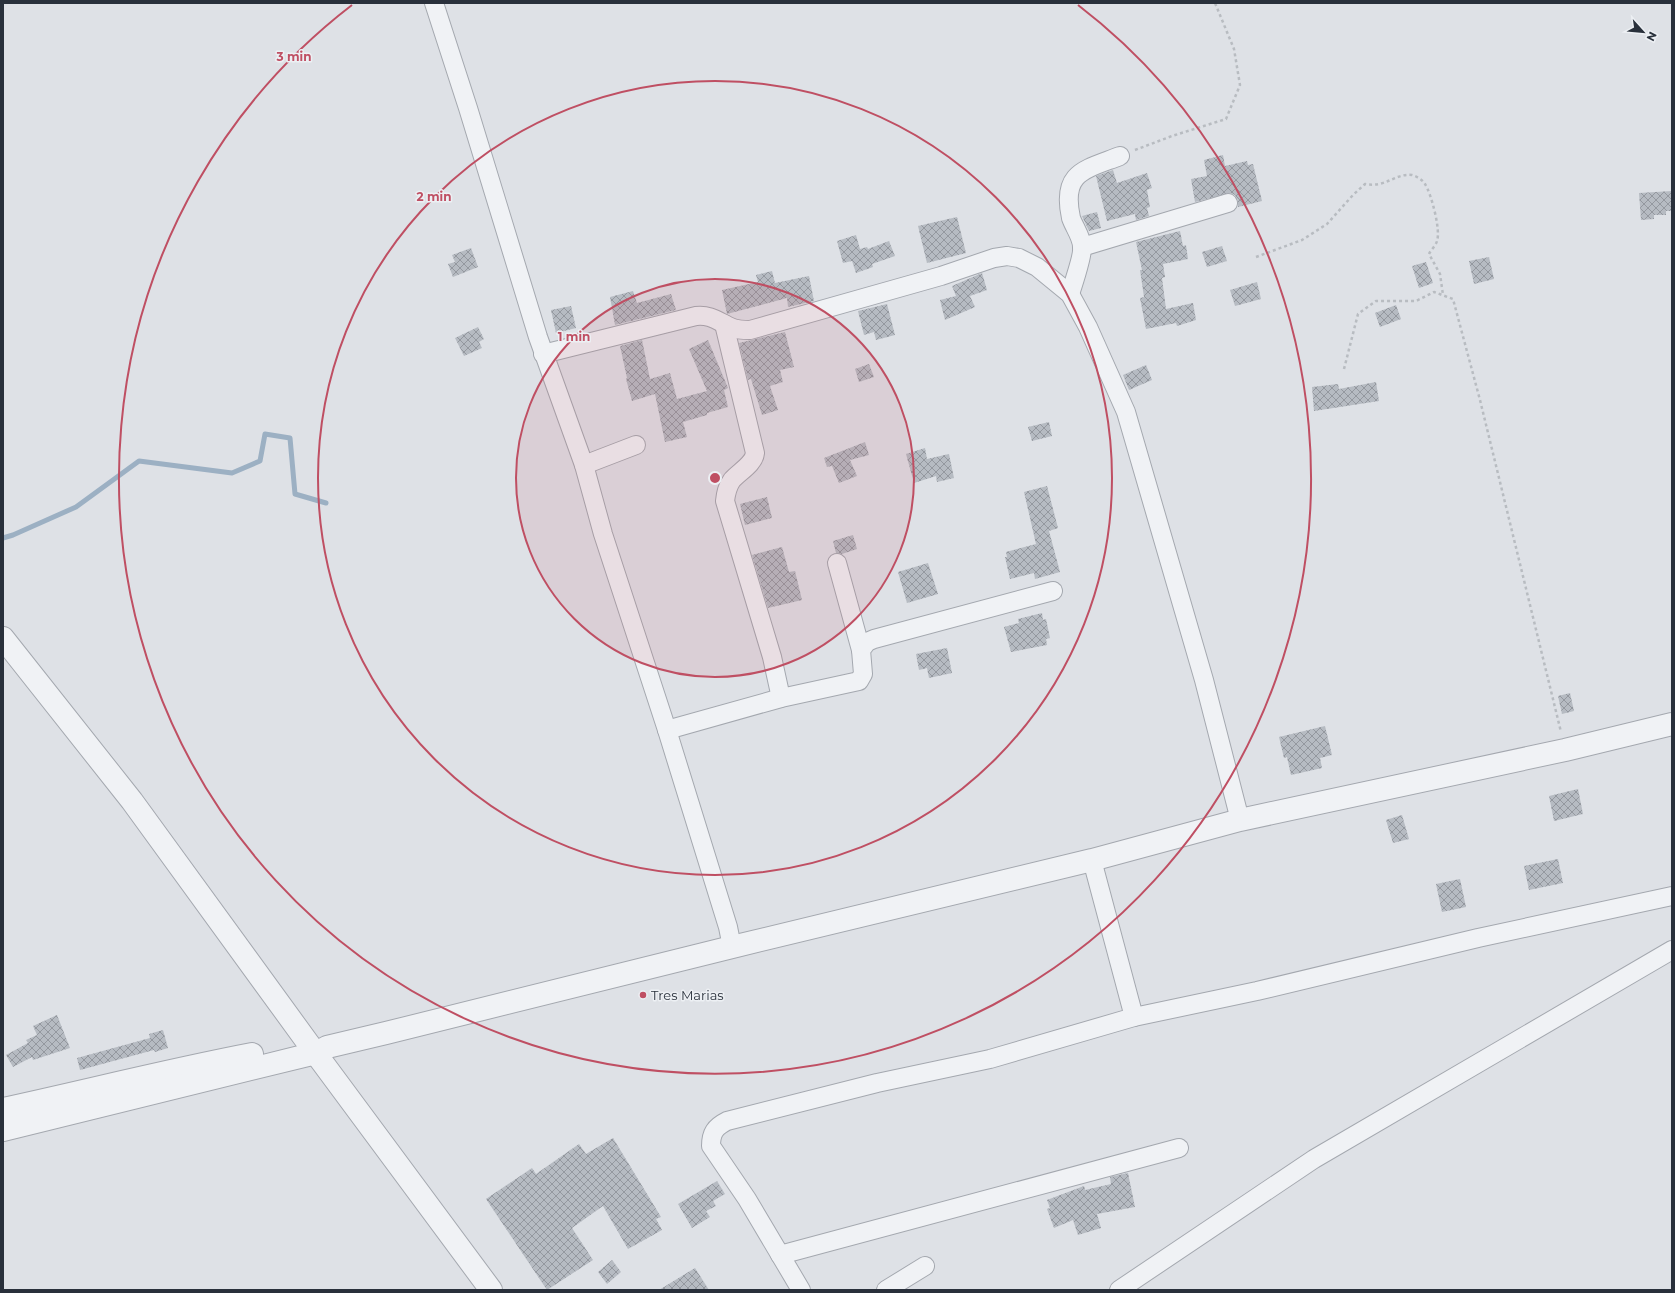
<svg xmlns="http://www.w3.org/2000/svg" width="1675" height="1293" font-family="Montserrat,sans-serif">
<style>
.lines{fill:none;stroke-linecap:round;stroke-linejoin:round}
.stream{stroke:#9cb0c3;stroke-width:5}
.building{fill:url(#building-cross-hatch)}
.minor-casing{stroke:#a4a8af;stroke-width:20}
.tertiary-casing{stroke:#a4a8af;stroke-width:24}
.path{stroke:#b8bcc1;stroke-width:2.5;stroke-dasharray:3 3;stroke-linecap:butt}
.minor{stroke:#f0f2f5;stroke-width:18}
.tertiary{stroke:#f0f2f5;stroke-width:22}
.ring{fill:none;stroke:#bf4f63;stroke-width:2}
.poi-dot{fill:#bf4f63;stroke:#edf0f4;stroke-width:1.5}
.labels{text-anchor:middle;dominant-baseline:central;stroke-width:3;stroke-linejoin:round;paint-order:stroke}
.poi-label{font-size:13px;fill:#29303b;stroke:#edf0f4;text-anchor:start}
.centre{fill:#bf4f63;stroke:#edf0f4;stroke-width:2}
.ring-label{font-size:12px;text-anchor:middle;font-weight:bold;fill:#bf4f63;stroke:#edf0f4;stroke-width:3;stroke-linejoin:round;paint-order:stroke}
</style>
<defs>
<pattern id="building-cross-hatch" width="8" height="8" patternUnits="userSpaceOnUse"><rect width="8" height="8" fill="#b6bbc2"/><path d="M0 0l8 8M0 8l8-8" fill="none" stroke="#94989f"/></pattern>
</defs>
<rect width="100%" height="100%" fill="#dee1e6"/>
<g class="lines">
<!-- stream -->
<polyline class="stream" points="3,538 13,535 76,507 139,461 232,473 260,461 265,434 290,438 295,494 326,503"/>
</g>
<!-- building -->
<g class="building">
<polygon points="1223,155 1225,166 1247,161 1248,165 1253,164 1262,201 1238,207 1238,200 1235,195 1230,193 1195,202 1191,179 1207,176 1204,160"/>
<polygon points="1113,170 1117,183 1147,173 1152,188 1147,190 1150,207 1147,208 1149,216 1136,220 1135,214 1107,221 1096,176"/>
<polygon points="1672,191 1672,211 1666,211 1666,215 1654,215 1654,219 1641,220 1639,193"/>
<polygon points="1097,212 1101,228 1089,231 1082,216"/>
<polygon points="957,217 966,253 927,263 918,226"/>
<polygon points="1180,231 1183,246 1186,245 1188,259 1163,264 1165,277 1162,278 1166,309 1193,303 1196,320 1177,326 1176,323 1146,329 1140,298 1144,297 1140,270 1142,270 1136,242"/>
<polygon points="856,235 860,249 867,247 868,249 889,241 895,256 872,264 873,267 856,273 852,261 843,263 837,241"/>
<polygon points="1222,246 1227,261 1207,267 1202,252"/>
<polygon points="471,248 478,267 453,277 448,264 455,262 452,255"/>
<polygon points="1489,257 1494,279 1474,284 1469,261"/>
<polygon points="1426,262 1433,283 1419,288 1412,266"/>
<polygon points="772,271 775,283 809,276 814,301 788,307 787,298 727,314 722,290 758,282 756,275"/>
<polygon points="982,273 987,290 970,296 975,307 945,320 940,300 956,296 952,286"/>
<polygon points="1257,282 1261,299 1235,306 1230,290"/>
<polygon points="633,291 637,303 671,294 676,310 615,325 610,297"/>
<polygon points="887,304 895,335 876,340 874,332 864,335 858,311"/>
<polygon points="1396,305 1401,319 1380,327 1375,313"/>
<polygon points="571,306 576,328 556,333 551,310"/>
<polygon points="478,327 484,339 479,342 482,348 464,356 455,338"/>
<polygon points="785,332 794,367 780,370 783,382 770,386 778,410 762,415 751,379 748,380 739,343"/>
<polygon points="642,340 650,379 670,373 677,399 707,391 689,349 708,340 728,388 724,390 728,407 707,413 707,415 683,422 687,437 665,442 655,394 632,401 626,379 627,378 620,346"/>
<polygon points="869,364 874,377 859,382 855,369"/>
<polygon points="1146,365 1152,380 1129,390 1123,375"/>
<polygon points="1376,382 1379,401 1314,411 1312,387 1338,384 1339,389"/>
<polygon points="1049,422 1052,436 1032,441 1028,427"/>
<polygon points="865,442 869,455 850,460 857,476 839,483 832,466 827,467 824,458"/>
<polygon points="925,448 927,459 949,454 954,478 937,482 936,476 914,483 906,454"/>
<polygon points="1047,486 1058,528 1049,531 1060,572 1035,579 1034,573 1010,579 1005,557 1007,557 1006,552 1036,544 1024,492"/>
<polygon points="767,497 772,518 745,525 740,504"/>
<polygon points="853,535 857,549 842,554 836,553 833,541"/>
<polygon points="782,547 789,572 795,571 802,600 768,608 752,555"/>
<polygon points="928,563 938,594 907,603 898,572"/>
<polygon points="1042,613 1043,620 1046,619 1050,638 1046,639 1047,645 1011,652 1004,627 1019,623 1018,619"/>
<polygon points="947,648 952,673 929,678 927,668 919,670 916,654"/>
<polygon points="1570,693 1574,711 1562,714 1558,696"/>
<polygon points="1325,726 1332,755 1320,758 1322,768 1291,775 1287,757 1284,758 1279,737"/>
<polygon points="1578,789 1583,814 1554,821 1549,796"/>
<polygon points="1402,815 1409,839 1393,843 1386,820"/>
<polygon points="1558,859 1563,883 1529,890 1524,866"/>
<polygon points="1460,879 1466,907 1442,912 1436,884"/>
<polygon points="57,1015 70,1048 33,1060 32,1057 13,1067 6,1055 28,1043 26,1040 37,1035 33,1026"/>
<polygon points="163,1030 168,1048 155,1052 154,1050 80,1070 77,1058 150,1038 149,1034"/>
<polygon points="613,1138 661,1217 656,1219 662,1230 628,1249 603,1206 572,1228 593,1260 547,1290 486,1199 532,1168 536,1174 579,1144 586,1154"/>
<polygon points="1128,1173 1135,1207 1097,1214 1101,1228 1078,1235 1073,1220 1054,1228 1047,1209 1050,1208 1047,1200 1084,1186 1085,1190 1111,1184 1110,1177"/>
<polygon points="717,1181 725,1194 713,1201 716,1206 706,1211 710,1217 692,1228 678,1204"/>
<polygon points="612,1260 621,1272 607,1284 598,1272"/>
<polygon points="695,1268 709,1290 659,1290"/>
</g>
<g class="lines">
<!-- minor casing -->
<g class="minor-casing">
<g id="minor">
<polyline points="434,3 468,108 538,337 584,465 603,534 667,730 728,927 732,947"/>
<polyline points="1082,247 1228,203"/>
<path d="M1070,294C1073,285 1083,254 1082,247C1082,237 1074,227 1071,218C1061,172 1084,170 1120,156"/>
<path d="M724,324L755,453C754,464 739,472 732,480C727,487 726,493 725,501L772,657L781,698"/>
<path d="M543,354L696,316C711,314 720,323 733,328C738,330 744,330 750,330L941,276L994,258L1007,256L1019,258L1037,267L1070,294L1088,327L1126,412L1204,680L1240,820"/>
<polyline points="584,465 636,445"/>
<polyline points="837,563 861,650"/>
<polyline points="667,730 781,698 859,681 863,674 861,650 867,642 874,639 1053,591"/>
<polyline points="1092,860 1134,1017"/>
<polyline points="780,1255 1179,1148"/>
<path d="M801,1290L747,1199L711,1146C711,1133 715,1127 727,1121L877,1083L990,1059L1134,1017L1257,991L1478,938L1672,896"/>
<polyline points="886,1290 925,1266"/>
<polyline points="1119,1290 1314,1159 1672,950"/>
</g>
</g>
<!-- tertiary casing -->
<g class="tertiary-casing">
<g id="tertiary">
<polyline points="3,638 132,801 308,1043 491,1290"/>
<path d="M3,1109C86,1091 168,1070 252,1054"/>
<polyline points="3,1130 316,1053 327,1047 386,1033 732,947 1092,860 1240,820 1565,750 1672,724"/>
</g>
</g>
<!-- path -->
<g class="path">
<polyline points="1135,150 1172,136 1226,119 1240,85 1234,49 1215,3"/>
<path d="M1256,257L1302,240L1327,224L1353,195L1365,184C1386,188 1395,173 1412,175C1416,176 1423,180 1425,184C1431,193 1441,230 1437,241C1436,245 1431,250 1429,254L1440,274L1443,295"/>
<polyline points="1344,369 1358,314 1376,301 1416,301 1434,292 1453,299 1480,400 1561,732"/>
</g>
<!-- minor -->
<use href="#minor" class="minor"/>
<!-- tertiary -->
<use href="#tertiary" class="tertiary"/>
</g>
<!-- distance rings -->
<circle cx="715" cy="478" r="199" fill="#bf4f63" fill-opacity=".12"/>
<g class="ring">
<circle cx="715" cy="478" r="199"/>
<circle cx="715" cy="478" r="397"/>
<path d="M1078 5A596 596 0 1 1 352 5"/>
</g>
<!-- markers -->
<circle class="poi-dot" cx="643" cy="995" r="4"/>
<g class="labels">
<!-- poi labels -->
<g class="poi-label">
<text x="651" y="995">Tres Marias</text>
</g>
</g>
<circle cx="715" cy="478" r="6" class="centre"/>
<g class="ring-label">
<text x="294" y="61">3 min</text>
<text x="434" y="201">2 min</text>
<text x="574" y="341">1 min</text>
</g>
<!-- border -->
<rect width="1675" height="1293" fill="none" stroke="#29303b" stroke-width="8"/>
<!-- north arrow -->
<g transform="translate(1643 32) rotate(117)" stroke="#edf0f4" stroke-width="3" paint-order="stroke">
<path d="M0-3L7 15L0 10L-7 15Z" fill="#29303b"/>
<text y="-6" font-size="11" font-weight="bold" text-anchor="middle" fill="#29303b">N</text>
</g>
</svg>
